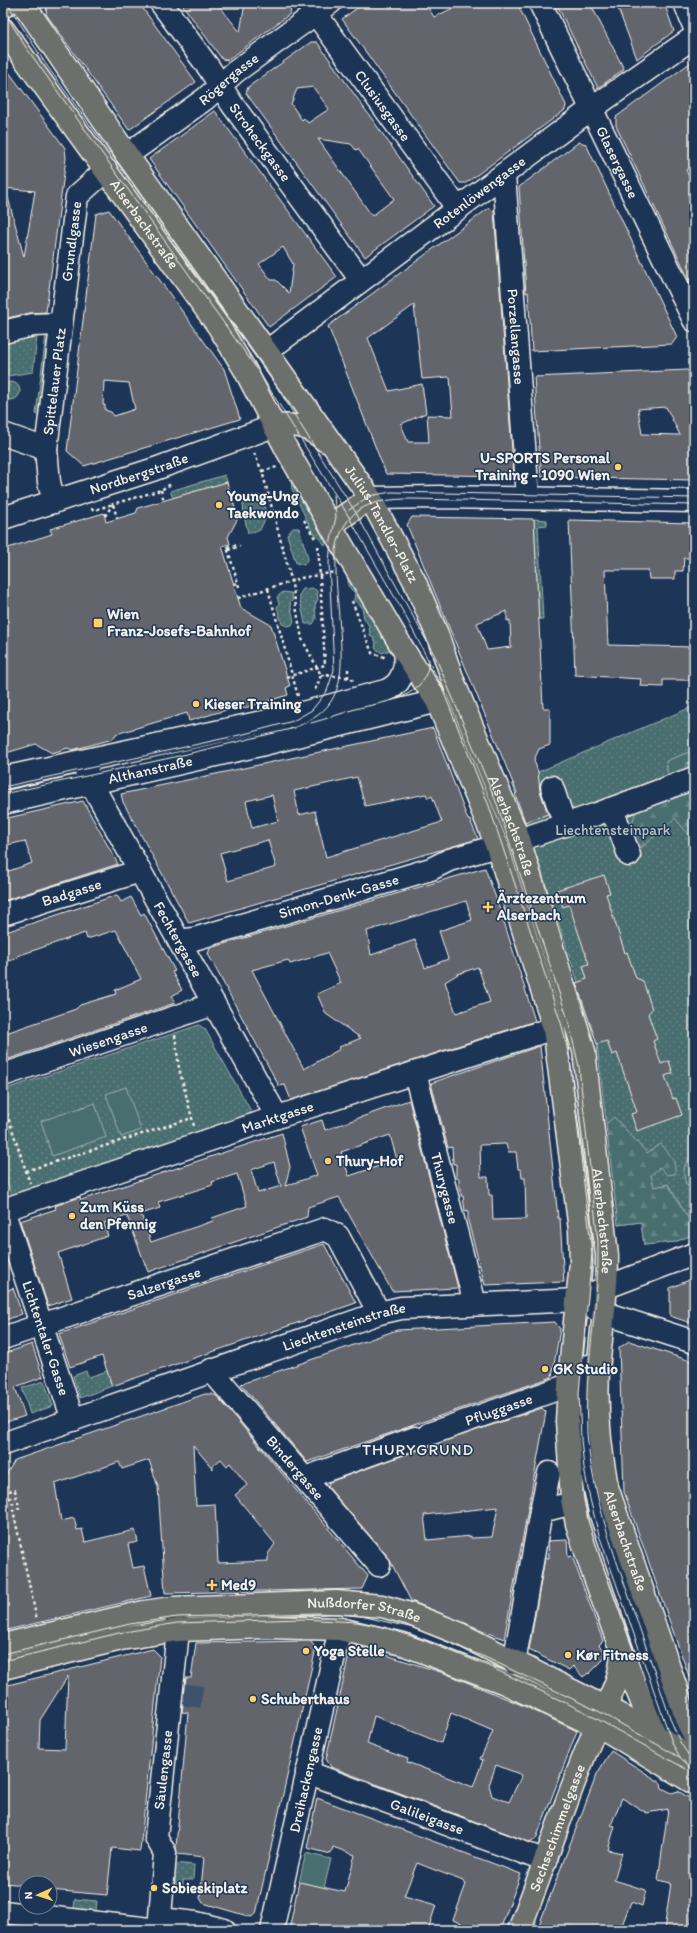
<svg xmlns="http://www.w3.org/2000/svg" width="697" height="1933" font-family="Itim,sans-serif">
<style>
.green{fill:url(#green-dots);stroke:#9fb0ac}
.forest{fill:url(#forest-firs);stroke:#9fb0ac}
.pitch{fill:#4a6e70;stroke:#9fb0ac}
.building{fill:#64656d;stroke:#f4f1e8;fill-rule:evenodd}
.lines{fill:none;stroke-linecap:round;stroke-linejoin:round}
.minor-tunnel{stroke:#3d516d;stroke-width:22;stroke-dasharray:22 11;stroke-linecap:butt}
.minor-casing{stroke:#f4f1e8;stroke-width:25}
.major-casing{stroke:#f4f1e8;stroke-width:25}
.path{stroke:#f4f1e8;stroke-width:2.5;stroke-dasharray:3 3;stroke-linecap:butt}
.minor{stroke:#1d3557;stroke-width:22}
.major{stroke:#6c706d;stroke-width:22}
.tram{stroke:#f4f1e8;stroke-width:1}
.poi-dot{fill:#ffd166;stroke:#1d3557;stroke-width:1.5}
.labels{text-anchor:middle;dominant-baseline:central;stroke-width:3;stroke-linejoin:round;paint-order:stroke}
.street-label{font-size:15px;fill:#f4f1e8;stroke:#1d3557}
.poi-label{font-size:15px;font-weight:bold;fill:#f4f1e8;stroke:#1d3557;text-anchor:start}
.park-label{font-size:15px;fill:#b8c3be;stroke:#1d3557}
.neighbourhood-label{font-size:16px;letter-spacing:1px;fill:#f4f1e8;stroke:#1d3557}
</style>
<defs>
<pattern id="green-dots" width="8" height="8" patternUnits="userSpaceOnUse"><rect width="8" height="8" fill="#4a6e70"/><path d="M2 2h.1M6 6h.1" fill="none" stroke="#658384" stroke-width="1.8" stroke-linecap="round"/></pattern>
<pattern id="forest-firs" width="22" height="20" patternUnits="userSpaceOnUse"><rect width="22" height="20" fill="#4a6e70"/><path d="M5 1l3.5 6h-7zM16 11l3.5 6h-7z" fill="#658384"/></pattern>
</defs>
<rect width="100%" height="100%" fill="#1d3557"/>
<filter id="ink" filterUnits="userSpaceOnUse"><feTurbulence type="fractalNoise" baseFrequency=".025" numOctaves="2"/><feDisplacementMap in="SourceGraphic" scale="8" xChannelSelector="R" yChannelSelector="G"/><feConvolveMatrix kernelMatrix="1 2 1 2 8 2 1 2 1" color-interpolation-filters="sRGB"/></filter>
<g filter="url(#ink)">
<!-- green -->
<g class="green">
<polygon points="46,335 50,335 40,415 36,414"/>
<polygon points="34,336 37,336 33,372 8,376 3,367 3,344"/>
<circle cx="11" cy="391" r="9"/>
<polygon points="225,475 227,482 173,498 170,491"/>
<polygon points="291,481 327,538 325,545 312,531 292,489"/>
<polygon points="250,496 262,496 267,515 260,530 248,533 244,516 243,504"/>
<polygon points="534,519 547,520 547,525 538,526 543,619 539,619"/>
<polygon points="293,528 299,528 308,558 304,565 296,563 287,535"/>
<polygon points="352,577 390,650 382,653 375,648 376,642 370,635 369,626 364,618 362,607 354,600 355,593 348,586 348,579"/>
<polygon points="312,588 317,591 318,599 315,605 316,619 313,624 305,624 299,595 303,589"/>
<polygon points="283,592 291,593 293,600 290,603 294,621 292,625 287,626 282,624 277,607 279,604 277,597"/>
<polygon points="694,706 694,1234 675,1242 644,1245 641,1222 618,1225 597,1044 576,983 578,982 512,783"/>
<polygon points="199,1025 205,1029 251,1111 249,1117 197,1132 12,1196 3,1170 3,1090"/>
<polygon points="86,1371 89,1377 107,1371 112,1386 80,1398 73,1376"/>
<polygon points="44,1381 53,1406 30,1414 22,1388"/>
<polygon points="174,1863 194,1865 193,1880 183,1880 183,1885 173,1884"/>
<polygon points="75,1899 97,1901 95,1920 73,1917"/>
</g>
<!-- forest -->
<g class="forest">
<polygon points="694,750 694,841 675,818 641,848 630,830 636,811 670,795 666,761"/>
<path d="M614,1117L647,1153L661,1144C669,1153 677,1162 675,1174L667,1175L660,1167L651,1175L654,1187L668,1184L688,1218L694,1216V1234L675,1242L644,1245L641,1222L618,1225L606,1124Z"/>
<path d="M694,1154V1187L686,1185C683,1172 682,1163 694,1154Z"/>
</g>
<!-- pitch -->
<g class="pitch">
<polygon points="126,1087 141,1130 121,1137 106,1094"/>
<polygon points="95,1103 106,1137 52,1156 41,1121"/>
<polygon points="306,1853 331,1859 324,1888 299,1882"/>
</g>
<!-- building -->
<g class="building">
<polygon points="47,3 139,3 196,82 129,130 46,14"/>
<polygon points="181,3 217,3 240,32 245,3 288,3 291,8 290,14 228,60 222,59"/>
<polygon points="364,3 425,3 434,17 464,3 517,3 566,105 565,110 466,183 460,183 342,19"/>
<polygon points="556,3 590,3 624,69 598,88"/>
<polygon points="616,3 664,3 674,31 637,59"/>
<path d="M311,42H317L434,206L365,257L246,93L248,87ZM313,87L329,109L308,123L304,118L302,120L291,104L297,89ZM318,139L351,144L356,150L358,149L394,199L372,216Z"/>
<polygon points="694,60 694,166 686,170 694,188 694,290 616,126 616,117"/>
<polygon points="3,64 65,148 66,158 46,312 30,313 3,319 3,247 5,246 3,238 3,194 7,194 24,257 35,191 3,188"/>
<path d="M215,111L337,277L269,327L149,159ZM283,247L293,264L289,293L276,280H271L259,264Z"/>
<polygon points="579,142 586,144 677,337 672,344 532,351 528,292 526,293 519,187"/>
<path d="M489,208L494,211L514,476L386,474L328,326ZM414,305L422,379L450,377L453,416L427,415L429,442H408L401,424L426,413L422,384L389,391L368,338Z"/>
<path d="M109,210L224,369L240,419L84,466L67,451L96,214ZM104,381L129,383L135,409L114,416L111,412L105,410V405H103Z"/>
<path d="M687,370L694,374V480L541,477L534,377ZM666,407L680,435L642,434L638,409Z"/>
<polygon points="227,482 238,518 228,537 230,544 222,546 241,608 271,625 290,686 286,688 288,695 241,709 236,707 189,721 187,713 116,734 113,739 72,750 68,748 52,753 36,744 3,754 3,552 5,549 52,534 50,529 104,513 106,522 136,513 138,508"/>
<path d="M412,517L534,519L543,708H550V745L539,749L534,760L538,772L540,791L548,814L525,822L515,794L517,793L407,525ZM507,611V621L510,620L511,647L487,650L477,623Z"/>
<polygon points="569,520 694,523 694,558 684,558 683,571 675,571 675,579 649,579 648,570 605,570 608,645 694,647 694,680 663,680 663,687 640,686 641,679 575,675"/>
<path d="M433,728L468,820H470L478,839L189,923L123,802L121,794ZM357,777L365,806L426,794L428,798L432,796L442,822L326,857L315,811L299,815L294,791ZM272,795L278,821L252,828L246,801ZM268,840L276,867L228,881L220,853Z"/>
<polygon points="83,801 118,864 3,901 3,873 32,863 25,841 3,846 3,819"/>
<path d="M485,868L500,909L535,1021L291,1100L285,1085L279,1086L225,986L208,954L210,948ZM466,901L472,920L439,931L448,959L425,968L415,940L371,955L367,931ZM327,953L341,983L317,994L326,1014L361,1038L339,1047L340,1049L304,1069L252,970L288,960L290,964ZM478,967L490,1002L456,1013L445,982L458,974Z"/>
<polygon points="604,875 610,893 606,894 625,953 627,952 636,978 643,981 652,1009 648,1014 657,1039 653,1041 661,1064 669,1061 673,1073 665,1076 673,1099 676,1098 682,1115 637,1131 631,1114 637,1112 617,1053 612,1055 607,1041 597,1044 576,983 587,979 583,966 589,964 569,905 563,907 557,890"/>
<polygon points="117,895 121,902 131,897 141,915 144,913 175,971 172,972 182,990 172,996 175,1003 3,1061 3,1034 76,1009 80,1005 116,994 115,990 141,979 116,930 87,939 85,933 17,956 18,958 3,963 3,933"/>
<path d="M540,1046L558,1218L560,1219L564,1282L485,1285L468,1221V1210L465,1211L463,1196H461V1188H459V1178H456V1164H453L452,1147L448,1148L431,1083ZM506,1144L508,1152H516L518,1169L521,1170L522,1178H525L526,1219L493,1220L492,1195H489L488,1177H481L480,1145Z"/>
<path d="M409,1100L458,1288L392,1291L339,1197L308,1207L307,1217L148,1272L127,1216L104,1223L108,1236L58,1253L72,1298L48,1306L20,1221L56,1209L55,1206L80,1197L81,1200L282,1133L290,1167L285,1186L317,1175L300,1127L322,1120L325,1130ZM390,1135L397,1160L349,1176L341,1152ZM274,1162L281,1186L258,1193L251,1170ZM237,1174L247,1206L212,1218L213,1221L151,1242L141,1214L160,1208L158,1202L213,1185L212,1182Z"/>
<polygon points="324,1244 356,1303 112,1386 102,1356 70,1367 59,1334"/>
<polygon points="694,1278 694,1324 670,1316 670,1288"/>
<polygon points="13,1288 22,1314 3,1321 3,1292"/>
<polygon points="555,1322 560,1329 552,1377 307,1462 241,1384 397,1330"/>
<polygon points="629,1341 694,1362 694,1685 692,1685 624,1492 619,1348"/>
<polygon points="32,1344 43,1377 15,1387 25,1416 3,1423 3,1354"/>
<path d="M205,1394H212L218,1397L368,1576L362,1589L165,1593L158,1487L149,1460L122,1469L119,1462L55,1484L61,1521L74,1518L77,1530L82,1529L85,1542L135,1530L138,1542L128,1544L133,1568L144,1566L151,1596L3,1631V1480L15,1460ZM193,1445L213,1469V1464L214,1465L221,1459L227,1466L230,1463L247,1485L235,1495L275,1544L268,1554V1561L218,1563L215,1504L196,1505Z"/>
<path d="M542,1408L546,1412L504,1639L411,1601L388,1557L328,1487L329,1482L421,1449ZM498,1507L492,1537L471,1538V1536L427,1540L424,1515Z"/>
<polygon points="567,1540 568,1557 572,1556 603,1641 599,1645 608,1655 589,1674 588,1673 583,1677 573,1666 569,1670 529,1650 545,1558 549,1558 548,1541"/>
<polygon points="310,1641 316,1648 256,1914 251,1917 203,1903 200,1898 204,1857 177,1854 176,1847 188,1713 182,1712 186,1678 191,1678 196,1643"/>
<path d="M357,1646L447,1674L524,1706L577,1731L536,1839L529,1842L331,1767L326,1759L350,1650ZM451,1713L493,1731L480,1759L483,1760L473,1787L407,1762L408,1759L367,1744L374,1716L441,1743ZM496,1765L522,1775L509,1802L492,1796L489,1785Z"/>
<path d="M153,1649L160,1656L140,1851L112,1848L107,1895L50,1890V1883H26V1885L3,1883L8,1685ZM68,1676L65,1749L39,1748L40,1720Z"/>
<polygon points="611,1751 661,1783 662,1788 672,1793 678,1791 694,1801 694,1906 690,1930 664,1930 671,1883 658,1880 668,1809 647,1813 622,1798 611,1825 615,1826 608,1850 622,1853 614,1880 646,1890 642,1906 631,1902 620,1930 581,1930 570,1926 569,1930 537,1930 597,1774"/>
<polygon points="317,1798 521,1874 500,1930 467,1930 468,1927 453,1920 466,1884 463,1882 463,1881 417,1863 404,1896 436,1905 428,1930 289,1930 299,1882 345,1892 355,1855 333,1847 331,1854 307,1848"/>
<polygon points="3,1925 42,1929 42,1930 3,1930"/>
</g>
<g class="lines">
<!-- minor-tunnel -->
<polyline class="minor-tunnel" points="180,1694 202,1697"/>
<!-- minor casing -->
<g class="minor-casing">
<g id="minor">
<path id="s1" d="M161,3L209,68L232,104L361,280"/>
<path id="s2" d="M308,3L458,209"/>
<path id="s3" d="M540,3L694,320"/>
<polyline points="685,3 694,26"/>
<path id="s4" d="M127,155L205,99L235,72L330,3"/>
<path id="s5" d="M504,175L528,498"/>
<polyline points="3,332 33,325 61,324"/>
<path id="s6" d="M267,351L591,109L694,37"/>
<polyline points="3,434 46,449"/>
<polyline points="370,498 439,497 694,501"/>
<path id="s7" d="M54,502L49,482L46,449L77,196L106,170"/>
<path id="s8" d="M3,518L155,469L274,426"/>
<path id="s9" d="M86,770L91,783L277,1117"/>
<path d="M3,778L295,715L385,691C402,685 405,670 406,654"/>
<polyline points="552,787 565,825"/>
<path id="s10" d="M3,803L260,745L437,701"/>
<polyline points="610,809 617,822 629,855"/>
<polyline points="519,840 597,814 694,778"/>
<path id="s11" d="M3,914L140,871"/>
<path id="s12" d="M179,941L194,939L431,869L449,860L497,846"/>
<path id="s13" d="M415,1073L475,1304"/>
<path id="s14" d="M3,1075L214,1004"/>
<path id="s15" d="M3,1210L265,1121L554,1028"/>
<path id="s16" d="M3,1210L73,1420"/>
<polyline points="587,1305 604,1313 694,1342"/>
<path id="s17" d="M3,1338L325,1229L338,1236L379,1313"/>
<polyline points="588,1366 587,1433 592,1474 600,1512 671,1721 686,1753"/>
<path id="s18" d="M211,1370L379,1565"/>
<path id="s19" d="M429,1434L569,1385"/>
<path id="s20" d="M3,1444L379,1313L401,1308L578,1300L607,1287L694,1254"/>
<polyline points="305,1478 415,1438"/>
<polyline points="541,1511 549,1473"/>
<polyline points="514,1663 541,1511 561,1506"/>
<path id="s21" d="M307,1772L546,1861"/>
<polyline points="3,1912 159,1930"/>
<polyline points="161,1919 196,1923 224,1930"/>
<path id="s22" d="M159,1930L165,1853L156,1837L178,1631L176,1613"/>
<path id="s23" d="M272,1930L340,1629"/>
</g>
</g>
<!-- major casing -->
<g class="major-casing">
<g id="major">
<path id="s24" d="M23,3L127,155L369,496L414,580L437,634L454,683L519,840L584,1051L607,1256C607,1295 601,1333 598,1372C596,1410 600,1449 607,1487L688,1723L694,1734"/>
<polyline points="3,7 8,3"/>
<path id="s25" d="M3,29L219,327L244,368L287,450L319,506L406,654L437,701L497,846L554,1028L580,1230L581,1263L570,1369L567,1421L572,1499L577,1524L590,1564L621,1650L659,1745L665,1764"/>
<path d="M274,426C300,424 305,425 326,441"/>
<polyline points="331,525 370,498"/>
<path id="s26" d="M3,1645L144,1612L172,1608L336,1602L382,1606L410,1614L458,1633L620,1715L694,1758"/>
<polyline points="3,1668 121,1639 178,1630 266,1627 340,1629 403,1644 505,1683 611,1733 694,1783"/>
<path id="s27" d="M519,1930C544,1867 565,1802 591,1739C601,1712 624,1679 621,1651"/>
</g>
</g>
<!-- path -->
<g class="path">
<polyline points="254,453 262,471 291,579 302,639 321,675 317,686 314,691"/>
<polyline points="262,471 277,467"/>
<polyline points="161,490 164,501"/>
<polyline points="91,509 95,510 113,504 117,518"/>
<polyline points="105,516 113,504 161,490 171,484"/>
<polyline points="304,520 316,540"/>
<polyline points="228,550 240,546"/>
<polyline points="234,584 238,583"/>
<polyline points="239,587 227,547 239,544"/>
<polyline points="268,589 298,696"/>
<polyline points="238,598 301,578 336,572"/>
<polyline points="352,601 372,653 387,658"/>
<polyline points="348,669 348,678"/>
<polyline points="321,675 345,677 354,680"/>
<polyline points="328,676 328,670"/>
<polyline points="287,677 325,665 318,543"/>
<polyline points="175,1035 179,1068 194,1126"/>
<polyline points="3,1102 30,1183"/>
<polyline points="26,1171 192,1118"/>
<polyline points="3,1492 15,1490 16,1497 5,1499 6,1505 18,1502 19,1508 13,1510 37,1620"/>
</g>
<!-- minor -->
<use href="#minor" class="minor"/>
<!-- major -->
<use href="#major" class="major"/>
<!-- tram -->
<g class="tram">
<path d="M7,3L45,63L265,368L356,513L436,658L497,804L568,1020L579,1067L598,1242C600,1306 583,1369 587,1433C592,1489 609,1541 628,1594C642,1636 657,1678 671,1721L681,1744L694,1763"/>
<polyline points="3,10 25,46 259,372 346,512 406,617 440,683 489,806 562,1026 570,1060 592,1254 579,1393 581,1439 584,1468 590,1499 599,1535 673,1745 680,1757 694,1773"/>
<polyline points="349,510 369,496 391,492 694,498"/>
<path d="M311,723C326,719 340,714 355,709C384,701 428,700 429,659"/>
<path d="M290,729C344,711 343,678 340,629C338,603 335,576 336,550C344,506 373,499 412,499L694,505"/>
<polyline points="3,787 244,734 293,721 312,710 327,691 334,670 329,563 331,540 336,517 334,495"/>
<polyline points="3,794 170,758 295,728"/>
<polyline points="3,1654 130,1624 177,1617 317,1613 357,1615 413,1628 487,1658 602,1713 679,1757"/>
<polyline points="3,1661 119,1633 177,1623 302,1619 357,1622 384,1627 420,1639 486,1665 583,1711 686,1769"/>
</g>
</g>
</g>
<!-- markers -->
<g class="poi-dot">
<circle cx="618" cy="467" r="4"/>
<circle cx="219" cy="505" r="4"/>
<rect x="93" y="618" width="10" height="10" rx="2"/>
<circle cx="196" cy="704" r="4"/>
<path d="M486 901h4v4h4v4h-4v4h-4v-4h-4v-4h4z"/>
<circle cx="328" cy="1161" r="4"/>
<circle cx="72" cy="1216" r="4"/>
<circle cx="545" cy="1369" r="4"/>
<path d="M210 1579h4v4h4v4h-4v4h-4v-4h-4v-4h4z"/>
<circle cx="306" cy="1651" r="4"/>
<circle cx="568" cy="1655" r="4"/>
<circle cx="253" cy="1699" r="4"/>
<circle cx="154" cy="1888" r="4"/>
</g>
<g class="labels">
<!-- street labels -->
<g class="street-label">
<text stroke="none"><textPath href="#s4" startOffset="127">Rögergasse</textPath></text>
<text stroke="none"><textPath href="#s2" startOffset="127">Clusiusgasse</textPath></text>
<text stroke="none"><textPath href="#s1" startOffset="171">Stroheckgasse</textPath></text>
<text stroke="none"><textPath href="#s3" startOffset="177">Glasergasse</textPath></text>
<text stroke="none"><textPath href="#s6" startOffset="265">Rotenlöwengasse</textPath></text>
<text stroke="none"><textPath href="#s25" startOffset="241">Alserbachstraße</textPath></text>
<text stroke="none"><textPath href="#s7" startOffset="263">Grundlgasse</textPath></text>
<text stroke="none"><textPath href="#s5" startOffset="162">Porzellangasse</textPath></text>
<text stroke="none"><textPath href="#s7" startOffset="122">Spittelauer Platz</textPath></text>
<text stroke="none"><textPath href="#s8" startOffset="143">Nordbergstraße</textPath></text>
<text stroke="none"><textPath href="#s24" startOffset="633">Julius-Tandler-Platz</textPath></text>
<text stroke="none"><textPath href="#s10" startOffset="151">Althanstraße</textPath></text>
<text stroke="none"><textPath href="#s24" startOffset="962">Alserbachstraße</textPath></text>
<text stroke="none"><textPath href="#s11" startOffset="72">Badgasse</textPath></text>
<text stroke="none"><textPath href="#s12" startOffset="166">Simon-Denk-Gasse</textPath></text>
<text stroke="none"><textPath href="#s9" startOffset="193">Fechtergasse</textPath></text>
<text stroke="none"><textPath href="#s14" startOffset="111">Wiesengasse</textPath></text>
<text stroke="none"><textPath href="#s15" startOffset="290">Marktgasse</textPath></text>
<text stroke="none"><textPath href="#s13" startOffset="119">Thurygasse</textPath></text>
<text stroke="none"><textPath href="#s24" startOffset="1370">Alserbachstraße</textPath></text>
<text stroke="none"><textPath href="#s17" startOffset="170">Salzergasse</textPath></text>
<text stroke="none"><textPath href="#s20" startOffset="361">Liechtensteinstraße</textPath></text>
<text stroke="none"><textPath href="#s16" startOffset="135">Lichtentaler Gasse</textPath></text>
<text stroke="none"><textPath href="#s19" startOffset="74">Pfluggasse</textPath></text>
<text stroke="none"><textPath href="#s18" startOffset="129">Bindergasse</textPath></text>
<text stroke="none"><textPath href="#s24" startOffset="1694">Alserbachstraße</textPath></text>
<text stroke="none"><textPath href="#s26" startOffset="366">Nußdorfer Straße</textPath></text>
<text stroke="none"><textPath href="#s22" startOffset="163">Säulengasse</textPath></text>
<text stroke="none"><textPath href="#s23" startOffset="154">Dreihackengasse</textPath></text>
<text stroke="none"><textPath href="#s21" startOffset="128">Galileigasse</textPath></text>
<text stroke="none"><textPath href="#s27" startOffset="109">Sechsschimmelgasse</textPath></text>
</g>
<!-- poi labels -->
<g class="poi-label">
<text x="610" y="458" text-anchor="end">U-SPORTS Personal<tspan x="610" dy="17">Training - 1090 Wien</tspan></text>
<text x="227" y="496">Young-Ung<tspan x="227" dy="17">Taekwondo</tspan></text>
<text x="107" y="614">Wien<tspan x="107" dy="17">Franz-Josefs-Bahnhof</tspan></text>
<text x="204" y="704">Kieser Training</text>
<text x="497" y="898">Ärztezentrum<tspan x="497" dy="17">Alserbach</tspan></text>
<text x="336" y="1161">Thury-Hof</text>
<text x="80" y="1207">Zum Küss<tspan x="80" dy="17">den Pfennig</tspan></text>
<text x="553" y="1369">GK Studio</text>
<text x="221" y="1585">Med9</text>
<text x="314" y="1651">Yoga Stelle</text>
<text x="576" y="1655">Kør Fitness</text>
<text x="261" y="1699">Schuberthaus</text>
<text x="162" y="1888">Sobieskiplatz</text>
</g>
<!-- park labels -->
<g class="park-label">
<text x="613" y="830">Liechtensteinpark</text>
</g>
<!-- neighbourhood labels -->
<g class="neighbourhood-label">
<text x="418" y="1449">THURYGRUND</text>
</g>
</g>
<!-- margin -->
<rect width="697" height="1933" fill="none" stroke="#1d3557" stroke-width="16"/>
<rect x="8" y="8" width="681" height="1917" fill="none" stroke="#f4f1e8" stroke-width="1.5" filter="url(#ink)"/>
<!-- north arrow -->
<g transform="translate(38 1895) rotate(267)"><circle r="19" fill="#1d3557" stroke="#738091"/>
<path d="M0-3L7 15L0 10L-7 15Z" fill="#ffd166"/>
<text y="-6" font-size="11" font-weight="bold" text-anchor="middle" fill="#f4f1e8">N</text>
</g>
</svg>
